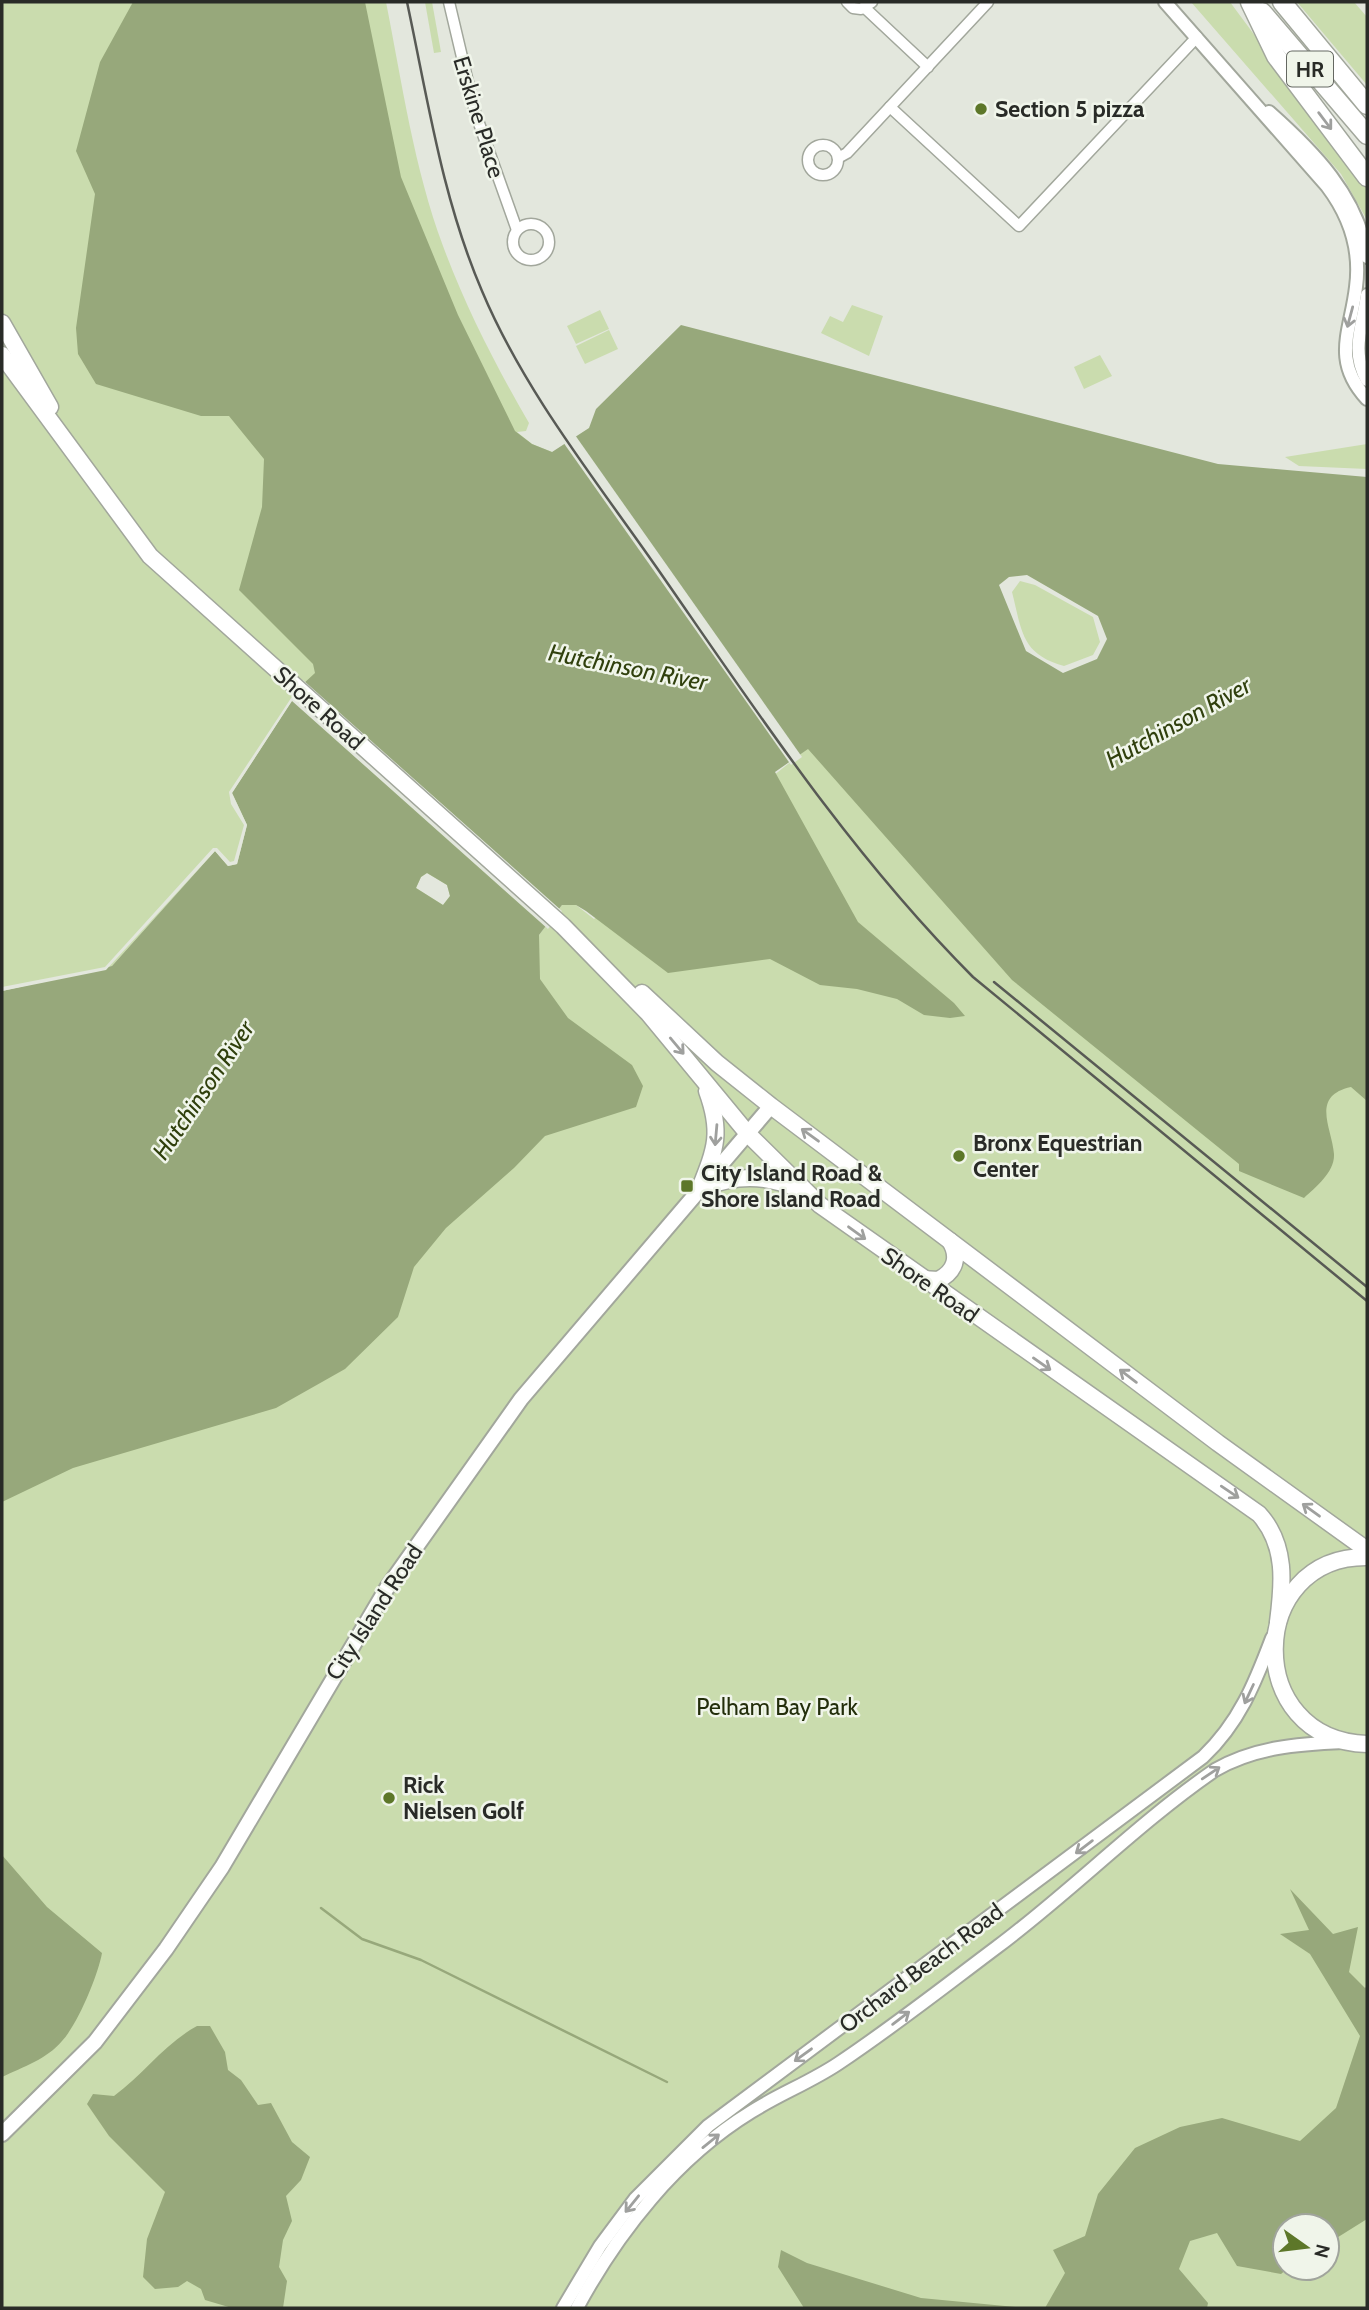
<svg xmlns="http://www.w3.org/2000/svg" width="1369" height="2310" font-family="Cabin,sans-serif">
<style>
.green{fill:#cadcae;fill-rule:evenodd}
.water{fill:#97a87b;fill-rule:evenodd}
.pier{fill:#e3e7dd}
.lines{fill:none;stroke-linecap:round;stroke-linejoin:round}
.stream{stroke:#97a87b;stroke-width:2.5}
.minor-casing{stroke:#a2a79c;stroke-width:13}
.tertiary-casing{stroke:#a2a79c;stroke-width:16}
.secondary-casing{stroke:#a2a79c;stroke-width:18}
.primary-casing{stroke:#a2a79c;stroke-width:19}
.motorway-casing{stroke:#a2a79c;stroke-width:21}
.minor{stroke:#fff;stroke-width:10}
.tertiary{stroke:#fff;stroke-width:12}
.secondary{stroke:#fff;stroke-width:14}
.primary{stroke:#fff;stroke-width:16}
.motorway{stroke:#fff;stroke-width:18}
.rail{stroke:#585a55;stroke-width:2.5}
.oneway{stroke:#9fa09e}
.poi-dot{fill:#5d7729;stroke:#f0f5ea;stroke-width:2.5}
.labels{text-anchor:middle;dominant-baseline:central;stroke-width:5;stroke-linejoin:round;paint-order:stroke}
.shield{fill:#f0f5ea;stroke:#656862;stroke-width:2}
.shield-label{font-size:21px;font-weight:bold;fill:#292b27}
.poi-label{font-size:23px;font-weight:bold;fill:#292b27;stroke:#f0f5ea;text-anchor:start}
.street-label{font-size:23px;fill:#292b27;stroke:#f0f5ea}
.park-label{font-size:23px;fill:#232e0b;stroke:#f0f5ea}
.water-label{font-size:24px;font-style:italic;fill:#30400d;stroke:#f0f5ea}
</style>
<rect width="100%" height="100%" fill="#e3e7dd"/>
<!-- green -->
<g class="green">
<path d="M2,2H386C402,83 414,168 443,246C466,308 496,366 529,423L526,431L517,432L532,444L552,452L534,473L239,313L334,671L302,685L232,793L247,825L237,864L228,866L215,851L112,966L2,991Z"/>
<polygon points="425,2 432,2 441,52 434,53"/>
<polygon points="1191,2 1230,2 1367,187 1367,220 1341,174"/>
<polygon points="1297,2 1354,2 1367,17 1367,85"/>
<polygon points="852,305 883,316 869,356 821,333 830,316 843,322"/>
<polygon points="600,310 609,329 576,344 567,326"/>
<polygon points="609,330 618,349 585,364 576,346"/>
<polygon points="1100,355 1112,376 1084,389 1074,367"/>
<polygon points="1367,444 1367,469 1299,466 1285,457"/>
<path d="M1020,581L1035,585L1093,617L1100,642L1093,655L1064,666C1021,654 1022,631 1012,592Z"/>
<path d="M1367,740V2308H2V1461L422,873L431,872L539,935L562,905H576L594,919L808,748ZM427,873L447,885L450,896L443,905L416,888L421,877ZM1285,2226H1327V2268H1285Z"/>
</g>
<!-- water -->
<g class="water">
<path d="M133,2H365L401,177L458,315L515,431L532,444L552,452L589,428L596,409L681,325L1218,464L1367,477V1101L1351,1087C1310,1096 1332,1128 1334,1154C1335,1172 1316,1187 1304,1198L1239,1171V1164L1012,980L808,749L775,772L858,922L954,1003L965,1016L950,1018L924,1015L897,999L857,989L820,985L770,959L668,973L586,911L576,905H562L539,935L540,979L568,1018L632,1065L643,1086L636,1107L545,1136L514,1168L446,1228L414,1267L398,1317L345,1369L276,1408L73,1468L2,1502V991L112,966L215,851L228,866L237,864L247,825L232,793L302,685L315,673L313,664L239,590L262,507L264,459L229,416H201L96,384L78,354L76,328L95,194L76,151L100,62ZM1027,575L1098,616L1107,639L1097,659L1063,673L1026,651L999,585L1009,577ZM427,873L447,885L450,896L443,905L416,888L421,877Z"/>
<path d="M2,1855L47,1907L102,1953C98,1975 78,2024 62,2041C47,2059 23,2067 2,2077Z"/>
<polygon points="1290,1889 1333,1934 1358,1927 1349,1972 1365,1988 1367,1986 1367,2219 1327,2244 1327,2226 1285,2226 1285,2268 1288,2268 1281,2274 1237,2266 1217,2233 1190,2241 1179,2269 1208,2303 1207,2308 1045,2308 1065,2273 1053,2250 1085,2236 1098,2194 1135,2148 1180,2127 1222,2118 1300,2141 1336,2108 1360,2036 1310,1954 1280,1934 1309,1930"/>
<path d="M197,2026H210L225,2052L228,2070L241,2080L258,2105L271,2103L292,2142L310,2157L301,2180L286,2196L292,2221L283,2240L279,2267L287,2281L283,2308H232L205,2300L201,2289L187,2281L178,2287L155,2289L143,2277L147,2239L165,2192L109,2136L87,2104L93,2094L114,2096C144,2074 164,2044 197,2026Z"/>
<polygon points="781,2250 807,2263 921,2298 1025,2308 804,2308 778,2267"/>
</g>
<!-- pier -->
<g class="pier">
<polygon points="575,435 802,757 791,765 563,442"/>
<polygon points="303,680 562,911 548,929 292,701 232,793 247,825 237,864 228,866 215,851 106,970 2,991 2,987 105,967 213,848 217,848 230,862 234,861 244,825 231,804 229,792"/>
</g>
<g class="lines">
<!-- stream -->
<polyline class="stream" points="321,1908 362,1939 421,1960 667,2082"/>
<!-- minor casing -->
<g class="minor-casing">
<g id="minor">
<polyline points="449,2 475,112 517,230"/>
<polyline points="847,2 853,8 861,9 872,2"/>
<polyline points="865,8 928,67"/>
<polyline points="890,107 1019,226 1197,37"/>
<circle cx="823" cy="160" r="15"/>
<polyline points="838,158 847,153 988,2"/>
<circle cx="531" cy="242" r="18"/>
</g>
</g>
<!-- tertiary casing -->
<g class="tertiary-casing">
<g id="tertiary">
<path d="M1165,2L1327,186C1349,215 1361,250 1356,287C1351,331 1331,360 1367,399"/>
<path d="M1269,112C1313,151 1358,196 1367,257"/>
<path d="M1367,295C1363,326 1350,350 1367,380"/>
<path d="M563,2308L600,2246L635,2199L708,2126L1203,1757C1239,1723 1255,1683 1272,1638"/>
<path d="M577,2308C618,2232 676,2158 751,2112C779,2094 811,2082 839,2063C893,2027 945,1986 997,1947C1072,1891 1138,1823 1215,1770C1255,1747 1298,1744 1344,1742"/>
</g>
</g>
<!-- secondary casing -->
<g class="secondary-casing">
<polyline id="secondary" points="2,2134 95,2042 166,1949 222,1867 387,1588 521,1399 771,1106"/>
</g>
<!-- primary casing -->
<g class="primary-casing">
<g id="primary">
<polyline points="2,323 50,407"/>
<path d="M2,355L150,556L563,926L648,1013L748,1134L820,1205L1259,1514C1287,1545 1283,1584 1278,1622"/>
<polyline points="642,993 717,1063 771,1106 1218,1443 1367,1550"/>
<path d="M700,1188C716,1148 722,1132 707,1091"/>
<path d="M700,1188C737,1175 763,1174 799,1189"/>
<path d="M922,1279L938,1280C955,1272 960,1257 950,1241"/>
<path d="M1367,1557C1246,1556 1242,1740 1367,1744"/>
</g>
</g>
<!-- motorway casing -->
<g class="motorway-casing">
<g id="motorway">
<polyline points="1250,2 1276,56 1367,177"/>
<polyline points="1282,2 1367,105"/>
<polyline points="1262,12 1367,135"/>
</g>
</g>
<!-- minor -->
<use href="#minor" class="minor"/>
<!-- tertiary -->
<use href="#tertiary" class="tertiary"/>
<!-- secondary -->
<use href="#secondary" class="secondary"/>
<!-- primary -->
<use href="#primary" class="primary"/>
<!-- motorway -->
<use href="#motorway" class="motorway"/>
<!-- rail -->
<g class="rail">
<path d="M407,2C428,100 442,198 482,291C524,391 595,479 657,568C755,709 850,854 973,977L1367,1301"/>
<polyline points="994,982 1367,1287"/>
</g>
</g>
<!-- one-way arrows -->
<defs><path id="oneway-shaft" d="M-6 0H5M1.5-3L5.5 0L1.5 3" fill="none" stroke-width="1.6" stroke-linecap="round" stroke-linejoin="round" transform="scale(1.75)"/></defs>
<g class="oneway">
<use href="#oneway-shaft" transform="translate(1325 121) rotate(53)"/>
<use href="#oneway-shaft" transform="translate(1350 317) rotate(105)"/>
<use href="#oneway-shaft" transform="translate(677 1046) rotate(50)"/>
<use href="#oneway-shaft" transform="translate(716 1135) rotate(95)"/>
<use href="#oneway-shaft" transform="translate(810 1135) rotate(-144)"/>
<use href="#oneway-shaft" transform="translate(857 1233) rotate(36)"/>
<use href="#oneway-shaft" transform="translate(1042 1364) rotate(35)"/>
<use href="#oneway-shaft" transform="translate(1128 1376) rotate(-143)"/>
<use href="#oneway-shaft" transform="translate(1230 1492) rotate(34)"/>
<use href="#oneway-shaft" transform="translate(1311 1510) rotate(-144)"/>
<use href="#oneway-shaft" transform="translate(1249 1694) rotate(115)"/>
<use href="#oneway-shaft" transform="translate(1211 1773) rotate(-34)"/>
<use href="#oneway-shaft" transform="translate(1084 1847) rotate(143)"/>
<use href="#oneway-shaft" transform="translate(901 2018) rotate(-37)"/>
<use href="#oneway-shaft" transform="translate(803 2055) rotate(144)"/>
<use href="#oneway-shaft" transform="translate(711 2141) rotate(-39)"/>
<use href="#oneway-shaft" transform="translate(632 2204) rotate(129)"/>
</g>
<!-- markers -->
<g class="poi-dot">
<circle cx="981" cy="109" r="7"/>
<circle cx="959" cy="1156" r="7"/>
<rect x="680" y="1179" width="14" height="14" rx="3.5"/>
<circle cx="389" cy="1798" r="7"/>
</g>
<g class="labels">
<!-- shield labels -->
<rect class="shield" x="1287" y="51.5" width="46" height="35" rx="5"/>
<g class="shield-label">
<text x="1310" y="69">HR</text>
</g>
<!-- poi labels -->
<g class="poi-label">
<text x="995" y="109">Section 5 pizza</text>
<text x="973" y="1143">Bronx Equestrian<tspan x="973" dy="26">Center</tspan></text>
<text x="701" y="1173">City Island Road &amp;<tspan x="701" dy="26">Shore Island Road</tspan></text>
<text x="403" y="1785">Rick<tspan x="403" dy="26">Nielsen Golf</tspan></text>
</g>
<!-- street labels -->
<g class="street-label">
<text transform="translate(479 117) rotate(73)">Erskine Place</text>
<text transform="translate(319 708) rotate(42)">Shore Road</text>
<text transform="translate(930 1285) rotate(35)">Shore Road</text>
<text transform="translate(374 1612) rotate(-57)">City Island Road</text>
<text transform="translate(921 1968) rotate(-37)">Orchard Beach Road</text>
</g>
<!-- park labels -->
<g class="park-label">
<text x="777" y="1707">Pelham Bay Park</text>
</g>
<!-- water labels -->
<g class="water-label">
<text transform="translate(628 667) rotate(11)">Hutchinson River</text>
<text transform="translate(1178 722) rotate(-29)">Hutchinson River</text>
<text transform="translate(203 1090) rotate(-56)">Hutchinson River</text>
</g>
</g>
<!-- border -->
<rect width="1369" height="2310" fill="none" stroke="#292b27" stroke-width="7"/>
<!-- north arrow -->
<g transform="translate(1306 2247) rotate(104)"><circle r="33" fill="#f0f5ea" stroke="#a0a49c" stroke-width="2"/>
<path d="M0-5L12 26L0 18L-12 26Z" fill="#5d7729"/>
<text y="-10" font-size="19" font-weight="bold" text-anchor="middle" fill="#292b27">N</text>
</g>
</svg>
